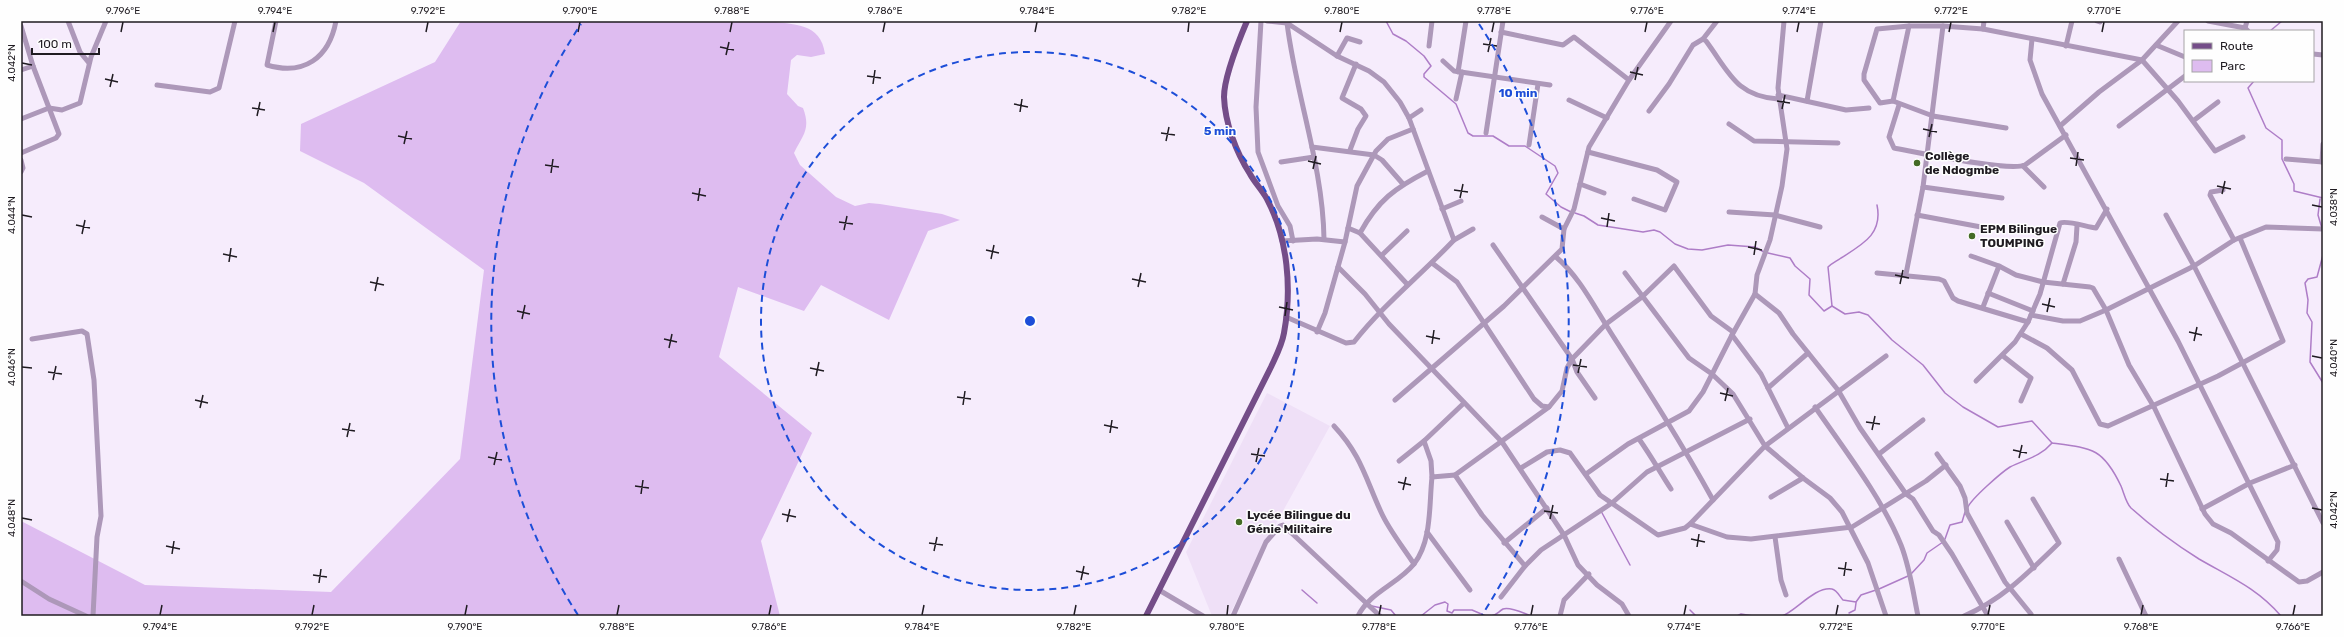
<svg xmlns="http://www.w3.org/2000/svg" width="2344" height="637" font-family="Rubik,sans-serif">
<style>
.built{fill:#efe0f7}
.green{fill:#debcf0}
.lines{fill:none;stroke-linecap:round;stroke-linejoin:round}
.stream{stroke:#ae7dc7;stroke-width:1.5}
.minor{stroke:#ad98b9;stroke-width:5}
.major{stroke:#744d88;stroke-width:6}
.ticks{fill:none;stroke:#1f1b21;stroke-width:1.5}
.ring{fill:none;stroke:#1d4ed8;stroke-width:2;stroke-dasharray:7 5}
.poi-dot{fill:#446b25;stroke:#fefefe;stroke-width:1.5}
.labels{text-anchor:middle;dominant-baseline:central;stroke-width:3;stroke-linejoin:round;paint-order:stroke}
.poi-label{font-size:12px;font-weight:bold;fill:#1f1b21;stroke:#fefefe;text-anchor:start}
.centre{fill:#1d4ed8;stroke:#fefefe;stroke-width:2}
.ring-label{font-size:12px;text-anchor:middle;font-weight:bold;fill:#1d4ed8;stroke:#fefefe;stroke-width:3;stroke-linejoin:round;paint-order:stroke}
.neatline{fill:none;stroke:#1f1b21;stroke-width:1.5}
.ticks-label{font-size:10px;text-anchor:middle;fill:#1f1b21}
</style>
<rect width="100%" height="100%" fill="#f6ecfc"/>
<!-- built -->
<polygon class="built" points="1267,393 1330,426 1267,540 1229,616 1212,616 1186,552"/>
<!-- green -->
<path class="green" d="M461,21H768C793,25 821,22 825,54L811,57L797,55L791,60L787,94L798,106L803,108C811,129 803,135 794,153L800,165L836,197L855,206L869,203L880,204L942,214L960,220L928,231L889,320L821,285L804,311L738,287L719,357L812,433L761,541L780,616H21V521L145,585L331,592L460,459L484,270L364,183L300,151L301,124L435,62Z"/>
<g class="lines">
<!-- stream -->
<g class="stream">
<polyline points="1386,21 1393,34 1406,41 1424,56 1431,66 1424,74 1424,77 1456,104 1468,133 1473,136 1493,136 1509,146 1525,146 1555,166 1558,173 1546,194 1561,207 1571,212"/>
<polyline points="2270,31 2282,21"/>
<polyline points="2254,81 2248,88 2266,128 2282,140 2282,159 2294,184 2294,191 2323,198"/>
<polyline points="2320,199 2318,215 2323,232"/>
<path d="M1877,205C1883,234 1863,244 1841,258C1837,261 1832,263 1828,267L1832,306L1845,314L1859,312L1868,315L1892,340L1923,365L1945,393L1963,407L1998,427L2032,421L2052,443C2092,448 2103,448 2121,486C2124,493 2126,503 2131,508C2152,527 2175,544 2199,559C2230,577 2257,588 2281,616"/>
<polyline points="1575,213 1584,216 1598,225 1643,232 1654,230 1660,232 1675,244 1688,249 1702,250 1728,245 1755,247 1764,252"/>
<polyline points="1768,253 1790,258 1795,266 1810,279 1809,295 1824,311 1832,306"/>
<polyline points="2323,255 2317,277 2308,279 2305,283 2308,300 2307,313 2312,322 2310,362 2323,383"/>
<path d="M1968,507C1972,498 2002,472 2010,467C2026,459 2040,457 2052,443"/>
<polyline points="1601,511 1630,565"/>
<polyline points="1945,539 1950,525 1962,522 1965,512"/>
<polyline points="1911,574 1924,560 1927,553 1943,542"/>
<polyline points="1879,589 1908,576"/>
<polyline points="1302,590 1317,603"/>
<polyline points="1856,602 1861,595 1876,590"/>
<polyline points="1372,606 1391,610 1396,616"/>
<polyline points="1690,610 1696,616"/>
<polyline points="1849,613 1855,610 1856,603"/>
<polyline points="1421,616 1435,605 1445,602 1448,604 1447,611 1452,613 1454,610 1472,610 1486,616"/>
<path d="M1491,616C1497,615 1498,612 1503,609C1510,606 1525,614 1532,616"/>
<polyline points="1737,616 1741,614 1753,616"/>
<path d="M1782,616C1795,612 1815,586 1832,589C1837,590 1840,597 1843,600L1856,602"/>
</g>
<!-- minor -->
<g class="minor">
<polyline points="68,21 80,52 89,63"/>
<path d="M276,21L267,65C304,76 329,58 336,21"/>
<polyline points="1261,21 1256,107 1258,152 1278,206 1290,226 1293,241"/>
<polyline points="1267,21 1287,23"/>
<polyline points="1784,21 1778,88 1787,149 1782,186 1770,240 1757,275 1755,294 1732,335 1761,374 1788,428"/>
<polyline points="2097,21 2100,22"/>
<polyline points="2208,21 2245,28 2248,31"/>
<polyline points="21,26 33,66 59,134 56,138 21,153"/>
<polyline points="1943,26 1909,26 1893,101 1933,116 2006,128"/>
<polyline points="2245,28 2247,21"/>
<polyline points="1983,29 1984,21"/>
<polyline points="1501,32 1563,45 1574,37 1629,80"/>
<polyline points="1703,39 1717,21"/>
<polyline points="2032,39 2030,60 2042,94 2178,341 2278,542 2277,550 2268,561"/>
<polyline points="2156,45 2185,57"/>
<polyline points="1429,46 1432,21"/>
<polyline points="2066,46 2072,21"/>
<polyline points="2313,54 2323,55"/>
<polyline points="1337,56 1347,38 1360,42"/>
<polyline points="1443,61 1454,71 1550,85"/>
<polyline points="21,70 33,66"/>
<polyline points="1458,72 1466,21"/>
<polyline points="157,85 210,92 219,88 235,21"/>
<polyline points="1778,95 1846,110 1869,108"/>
<polyline points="1456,99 1462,72"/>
<polyline points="1569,100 1607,118"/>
<polyline points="1807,101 1821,21"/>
<polyline points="1893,101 1880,103 1864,80 1864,74 1877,29 1909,26"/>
<path d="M1899,105L1889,137L1894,148C1916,152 2009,172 2025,165L2066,135"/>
<path d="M1649,111L1669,84L1693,45L1703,39L1706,41C1729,72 1736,96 1778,99"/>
<polyline points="1409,118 1421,110"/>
<polyline points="21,119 49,108 62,110 80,103 91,57 106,21"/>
<polyline points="2193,121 2218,102"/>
<polyline points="1729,124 1754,141 1838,143"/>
<polyline points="2060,126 2099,92 2142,60 2178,21"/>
<polyline points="2119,126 2185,76"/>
<polyline points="1486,133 1503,21"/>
<polyline points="1529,145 1538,84"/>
<polyline points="1312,147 1374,155 1382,160 1403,184"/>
<polyline points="1350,150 1358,129 1366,116 1361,109 1342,98 1356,64"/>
<polyline points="1588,152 1657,170 1677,182 1665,210 1634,199"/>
<polyline points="2286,159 2323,162"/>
<polyline points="21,160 23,168 21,172"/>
<polyline points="1281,162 1314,157"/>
<polyline points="2322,162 2323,144"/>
<polyline points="2023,166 2044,187"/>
<polyline points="1580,184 1604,193"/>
<polyline points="1923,187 2002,198"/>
<polyline points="2223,190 2211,192 2210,195 2234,240"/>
<polyline points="1442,209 1461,201"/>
<polyline points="1729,212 1775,215 1820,227"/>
<polyline points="1917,215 1981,227"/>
<polyline points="2166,215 2194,266 2323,523"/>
<polyline points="1542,217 1564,229"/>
<polyline points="1348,228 1360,233 1407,284"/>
<path d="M1360,233C1378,200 1395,188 1428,171"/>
<polyline points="1454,240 1473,229"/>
<polyline points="1282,241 1317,239 1345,242"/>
<polyline points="1493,245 1572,359 1606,324 1642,297 1674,266 1711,316 1733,332"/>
<polyline points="1382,255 1407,231"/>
<polyline points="1971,256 1999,266 2016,275 2043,282 2090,287 2093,288 2106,310 2194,266 2234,240 2266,227 2323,229"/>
<path d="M1556,257C1579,276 1595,308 1611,333C1647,389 1681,442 1713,500"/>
<polyline points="1432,263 1457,282 1534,399 1542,406 1549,407"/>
<polyline points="1338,267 1365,294 1389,324 1502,442 1564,535 1578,565 1597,585 1622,604 1629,616"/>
<polyline points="1625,273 1689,358 1712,374 1733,394 1765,446 1803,478 1830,498 1842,512 1868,563 1886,616"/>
<path d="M1877,273L1939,279L1944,281L1953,298L1958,301L2028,322L2040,294L2060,223C2067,220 2087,227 2096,228L2107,209"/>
<polyline points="1906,274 1923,187 1943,26 1983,29 2142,60 2178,101 2215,151 2243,137"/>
<polyline points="2063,284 2076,242 2077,226"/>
<polyline points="1988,293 2033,311"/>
<polyline points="1755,294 1779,313 1793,334 1838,390 1860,428 1906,494 1913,499 1933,531 1939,535 1952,554 1988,616"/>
<polyline points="1983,307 1999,266"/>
<polyline points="2031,315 2063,321 2080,321 2106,310 2129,365 2154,407 2205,514 2213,524 2231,533 2299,582 2307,581 2323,572"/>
<path d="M1286,317L1346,343L1354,342C1384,304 1421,275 1454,240L1409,118L1400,102L1384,82L1369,71L1337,56L1287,23C1296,96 1323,166 1324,239"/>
<polyline points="1317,332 1325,313 1345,242 1357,186 1376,151 1388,139 1413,129"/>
<polyline points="2021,334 2047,348 2072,370 2100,424 2108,426 2218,376 2283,341 2240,238"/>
<polyline points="32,339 82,331 87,334 94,380 101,516 97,537 93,616"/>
<polyline points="2003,356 2031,378 2021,401"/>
<polyline points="1572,359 1577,372 1595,398"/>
<polyline points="1976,381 2015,342 2028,322"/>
<polyline points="1768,388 1808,353"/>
<polyline points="1395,400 1504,306 1562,249 1564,229 1574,209 1589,147 1629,80 1671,21"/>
<polyline points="1464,403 1424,441 1431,461 1432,477 1455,475 1482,515 1525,566"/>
<path d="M1815,407C1844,449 1882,498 1901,545C1910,568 1913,592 1918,616"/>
<path d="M1334,426C1361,455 1365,477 1381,512C1389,530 1403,547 1414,564"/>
<path d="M1639,439C1651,456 1660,472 1671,489"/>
<polyline points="1879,454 1923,420"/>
<polyline points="1937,454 1960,486 1965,498 1967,513 2005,582 2031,614"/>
<polyline points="1399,461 1424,441"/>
<polyline points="1521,468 1547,452 1560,450 1570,453 1600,495 1658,535 1685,528 1690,524 1765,446 1886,356"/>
<polyline points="1586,474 1628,444 1689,411 1703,392 1732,335"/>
<polyline points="1455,475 1549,407 1562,391 1567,368 1572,359"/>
<polyline points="1771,497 1803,478"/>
<polyline points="2202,509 2250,483 2295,465"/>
<polyline points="2007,522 2034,568"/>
<polyline points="1690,524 1727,537 1751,539 1852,527 1926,481 1946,465"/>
<polyline points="1427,532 1470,590"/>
<polyline points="1775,537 1781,580 1786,595"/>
<polyline points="1504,543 1547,508"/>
<polyline points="2119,559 2146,616"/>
<polyline points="21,581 49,599 86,616"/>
<polyline points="1159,590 1203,616"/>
<polyline points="1501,597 1525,566 1541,550 1612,503 1647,472 1750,419"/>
<polyline points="1233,616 1266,542 1280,526 1283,525 1380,616"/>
<path d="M1358,616C1370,592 1398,584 1414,564C1432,541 1429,505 1432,477"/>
<polyline points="1560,616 1564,600 1589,574"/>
<path d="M1964,616C2002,600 2029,572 2059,543L2033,499"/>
</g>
<!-- major -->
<path class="major" d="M1146,616L1271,367C1276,356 1282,345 1284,333C1292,289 1288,239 1267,199C1262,190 1255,183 1250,174C1236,152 1225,123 1224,97C1224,76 1239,40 1247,21"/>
</g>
<!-- ticks -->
<path class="ticks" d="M121,32L123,22M273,32L275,22M426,32L428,22M578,32L580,22M730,32L732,22M883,32L885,22M1035,32L1037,22M1188,32L1189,22M1340,32L1342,22M1492,32L1494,22M1645,32L1647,22M1797,32L1799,22M1949,32L1951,22M2102,32L2104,22M1483,44L1497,46M720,47L734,50M1488,52L1491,38M726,55L729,42M22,63L32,65M1630,72L1643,75M867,76L881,78M105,79L118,82M1635,80L1638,67M873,84L875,70M110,87L113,74M1777,101L1790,103M1014,104L1028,107M252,108L265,110M1782,109L1785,95M1020,112L1022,99M257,116L260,102M1923,129L1937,132M1161,133L1175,135M398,136L412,139M1929,137L1932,124M1166,141L1169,127M404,144L407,131M2070,158L2084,160M1308,161L1321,164M545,165L559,167M2076,166L2078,152M1313,169L1316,156M551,173L553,159M2217,186L2231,189M1454,190L1468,192M692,193L706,196M2222,194L2225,181M1460,198L1463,184M698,201L700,188M2312,205L2322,207M22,215L32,217M1601,218L1615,221M839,222L853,224M76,225L90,228M1607,227L1609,213M844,230L847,216M82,234L85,220M1748,247L1762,250M986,250L999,253M223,254L237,257M1754,255L1756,241M991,259L994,245M229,262L231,248M1895,275L1909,278M1132,279L1146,282M370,282L384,285M1900,284L1903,270M1138,287L1141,273M375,291L378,277M2042,304L2055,307M1279,307L1293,310M517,311L530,314M2047,312L2050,298M1285,316L1287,302M522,319L525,305M2189,332L2202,335M1426,336L1440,339M664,339L677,342M2194,341L2197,327M1432,344L1434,330M669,348L672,334M2312,356L2322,358M1573,365L1587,367M22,367L32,368M810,368L824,371M48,372L62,374M1578,373L1581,359M816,376L819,362M53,380L56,366M1720,393L1733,396M957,397L971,399M195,400L208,403M1725,401L1728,388M963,405L965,391M200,408L203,395M1866,422L1880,424M1104,425L1118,428M342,429L355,431M1872,430L1875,416M1110,433L1112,420M347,437L350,423M2013,450L2027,453M1251,454L1265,456M488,457L502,460M2019,458L2022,445M1256,462L1259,448M494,465L497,452M2160,479L2174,481M1398,482L1411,485M635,486L649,488M2166,487L2168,473M1403,490L1406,477M641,494L643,480M2312,508L2322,510M1544,511L1558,513M782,514L796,517M22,518L32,520M1550,519L1553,505M787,522L790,509M1691,539L1705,542M929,543L943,545M166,546L180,549M1697,547L1699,534M934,551L937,537M172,554L174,541M1838,568L1852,570M1076,571L1089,574M313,575L327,577M1844,576L1846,562M1081,580L1084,566M319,583L321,569M160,615L162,605M312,615L314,605M465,615L467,605M617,615L619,605M769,615L771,605M922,615L924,605M1074,615L1076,605M1227,615L1228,605M1379,615L1381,605M1531,615L1533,605M1684,615L1686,605M1836,615L1838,605M1988,615L1990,605M2141,615L2143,605M2293,615L2295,605"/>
<!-- distance rings -->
<g class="ring">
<circle cx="1030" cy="321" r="269"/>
<path d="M578 615A539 539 0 0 1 581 24M1479 24A539 539 0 0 1 1482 615"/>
</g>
<!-- markers -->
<g class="poi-dot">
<circle cx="1917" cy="163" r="4"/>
<circle cx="1972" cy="236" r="4"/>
<circle cx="1239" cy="522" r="4"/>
</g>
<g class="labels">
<!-- poi labels -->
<g class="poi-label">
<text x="1925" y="156">Collège<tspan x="1925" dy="14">de Ndogmbe</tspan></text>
<text x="1980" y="229">EPM Bilingue<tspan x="1980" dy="14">TOUMPING</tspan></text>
<text x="1247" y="515">Lycée Bilingue du<tspan x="1247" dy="14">Génie Militaire</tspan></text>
</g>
</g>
<circle cx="1030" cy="321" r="6" class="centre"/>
<g class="ring-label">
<text x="1518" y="97">10 min</text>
<text x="1220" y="135">5 min</text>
</g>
<!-- border -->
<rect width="2344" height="637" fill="none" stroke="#fefefe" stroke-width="44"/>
<!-- legend -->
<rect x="2184" y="30" width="130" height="52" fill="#fefefe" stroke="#a5a3a6"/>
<rect x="2192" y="43" width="20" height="6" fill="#744d88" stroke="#a5a3a6"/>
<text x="2220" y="50" font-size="12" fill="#1f1b21">Route</text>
<rect x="2192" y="60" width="20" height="12" fill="#debcf0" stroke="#a5a3a6"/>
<text x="2220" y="70" font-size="12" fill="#1f1b21">Parc</text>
<!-- scale -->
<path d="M32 48v6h67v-6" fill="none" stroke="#1f1b21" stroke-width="2"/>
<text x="38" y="48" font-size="12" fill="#1f1b21" stroke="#fefefe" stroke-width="3" paint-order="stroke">100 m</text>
<rect x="22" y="22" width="2300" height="593" class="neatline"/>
<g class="ticks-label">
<text x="123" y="14">9.796°E</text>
<text x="275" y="14">9.794°E</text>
<text x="428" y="14">9.792°E</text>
<text x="580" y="14">9.790°E</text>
<text x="732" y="14">9.788°E</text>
<text x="885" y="14">9.786°E</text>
<text x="1037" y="14">9.784°E</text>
<text x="1189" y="14">9.782°E</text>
<text x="1342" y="14">9.780°E</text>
<text x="1494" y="14">9.778°E</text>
<text x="1647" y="14">9.776°E</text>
<text x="1799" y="14">9.774°E</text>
<text x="1951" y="14">9.772°E</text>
<text x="2104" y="14">9.770°E</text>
<text transform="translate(11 63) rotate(-90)" y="4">4.042°N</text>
<text transform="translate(2333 207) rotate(-90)" y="4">4.038°N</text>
<text transform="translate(11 215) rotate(-90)" y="4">4.044°N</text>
<text transform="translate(2333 358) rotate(-90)" y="4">4.040°N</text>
<text transform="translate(11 367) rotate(-90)" y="4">4.046°N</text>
<text transform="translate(2333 510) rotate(-90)" y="4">4.042°N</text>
<text transform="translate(11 518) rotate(-90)" y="4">4.048°N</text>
<text x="160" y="630">9.794°E</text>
<text x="312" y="630">9.792°E</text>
<text x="465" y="630">9.790°E</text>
<text x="617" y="630">9.788°E</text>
<text x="769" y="630">9.786°E</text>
<text x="922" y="630">9.784°E</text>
<text x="1074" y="630">9.782°E</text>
<text x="1227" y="630">9.780°E</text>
<text x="1379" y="630">9.778°E</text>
<text x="1531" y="630">9.776°E</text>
<text x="1684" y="630">9.774°E</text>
<text x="1836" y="630">9.772°E</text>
<text x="1988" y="630">9.770°E</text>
<text x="2141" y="630">9.768°E</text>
<text x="2293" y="630">9.766°E</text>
</g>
</svg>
